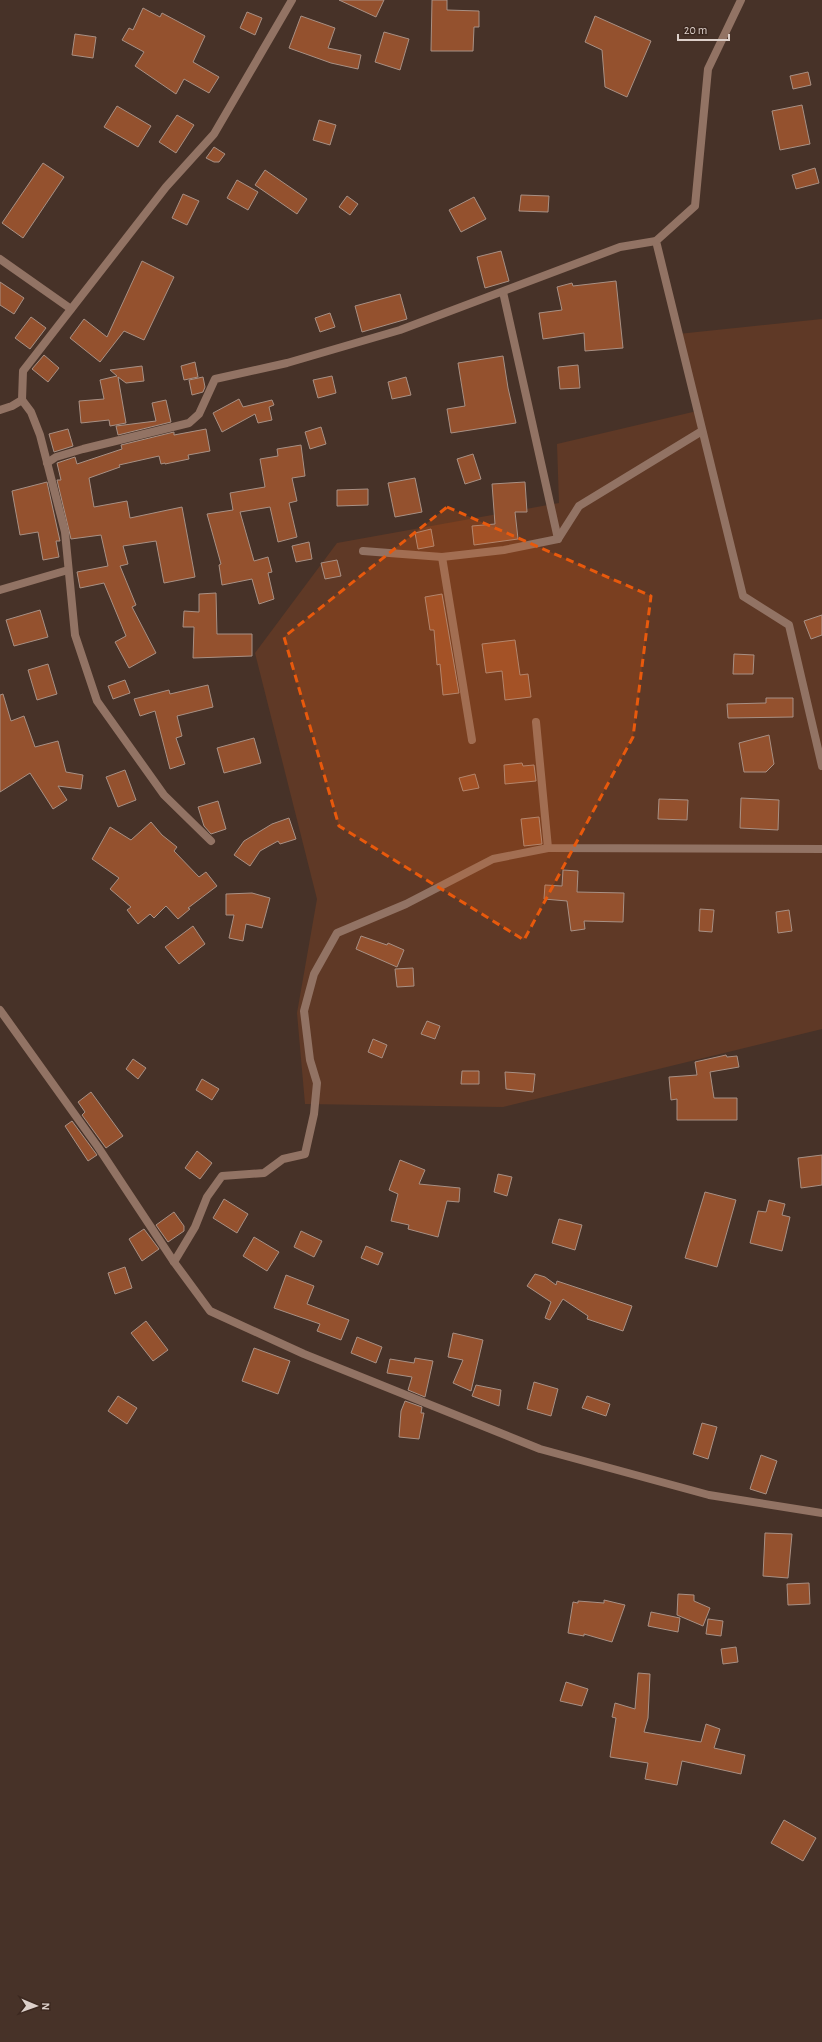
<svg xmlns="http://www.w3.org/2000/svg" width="822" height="2042" viewBox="0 0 822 2042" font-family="'Alegreya Sans',sans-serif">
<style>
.green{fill:#5f3926}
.building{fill:#94512e;stroke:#a89084}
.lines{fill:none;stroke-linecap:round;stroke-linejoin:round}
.street{stroke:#927364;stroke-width:8}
.marked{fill:#e8590c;fill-opacity:0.2;stroke:#e8590c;stroke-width:3;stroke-dasharray:8 5;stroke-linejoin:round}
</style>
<rect width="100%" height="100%" fill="#473228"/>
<!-- green -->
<path class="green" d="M822,319V1029L503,1107L305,1104L297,1013L317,899L255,653L337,543L559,503L557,444L697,411L678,334Z"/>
<!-- building -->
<g class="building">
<path d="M339,0H384L376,17Z"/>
<path d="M432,0H447V10L479,11V27H474L473,51H431Z"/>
<path d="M143,8L160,17L162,13L205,36L193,62L219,77L209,93L184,79L176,94L135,66L144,52L122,40L129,28L133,30Z"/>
<path d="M247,12L262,18L255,35L240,28Z"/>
<path d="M301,16L335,28L328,48L361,55L358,69L331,63L289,48Z"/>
<path d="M595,16L651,41L627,97L605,87L602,50L585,42Z"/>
<path d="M384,32L409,39L400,70L375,62Z"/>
<path d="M75,34L96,37L93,58L72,55Z"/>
<path d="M808,72L811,85L793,89L790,76Z"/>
<path d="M802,105L810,144L780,150L772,111Z"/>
<path d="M117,106L151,126L138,147L104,127Z"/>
<path d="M177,115L194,125L176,153L159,142Z"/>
<path d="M319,120L336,125L330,145L313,140Z"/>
<path d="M214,147L225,154L219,162H214L206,158Z"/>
<path d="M43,163L64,177L23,238L2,223Z"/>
<path d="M815,168L819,183L796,189L792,175Z"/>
<path d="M265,170L307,199L297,214L255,185Z"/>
<path d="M237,180L258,192L248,210L227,198Z"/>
<path d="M183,194L199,201L187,225L172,218Z"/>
<path d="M521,195L549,196L548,212L519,211Z"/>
<path d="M347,196L358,204L350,215L339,207Z"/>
<path d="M474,197L486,219L461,232L449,210Z"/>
<path d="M501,251L509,281L485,288L477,257Z"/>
<path d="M142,261L174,277L144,340L124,331L100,362L70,338L84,319L107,337Z"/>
<path d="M616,281L623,348L585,351L584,333L543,339L539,313L562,310L557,287L572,283L573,286Z"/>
<path d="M0,282L24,298L14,314L0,305Z"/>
<path d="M400,294L407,319L362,332L355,306Z"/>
<path d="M330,313L335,327L320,332L315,318Z"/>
<path d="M31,317L46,328L30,349L15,338Z"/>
<path d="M44,355L59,368L48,382L32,369Z"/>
<path d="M503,356L508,388L516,423L451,433L447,409L465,406L458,363Z"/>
<path d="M195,362L198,377L184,380L181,366Z"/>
<path d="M578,365L580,388L560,389L558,367Z"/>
<path d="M142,366L144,381L126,383L118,377L126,423L110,426L109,420L81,423L79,401L104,399L100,380L117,376L110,370Z"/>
<path d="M332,376L336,393L318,398L313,380Z"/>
<path d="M203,377L205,387L203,392L192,395L189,380Z"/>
<path d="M406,377L411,395L392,399L388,382Z"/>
<path d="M239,399L243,407L272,400L274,405L269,407L272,420L258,423L255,414L222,432L213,413Z"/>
<path d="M166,400L171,422L118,435L116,426L156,421L152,403Z"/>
<path d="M321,427L326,444L310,449L305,432Z"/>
<path d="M68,429L73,446L54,452L49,434Z"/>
<path d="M206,429L210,451L188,455L189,459L165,464V463L161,464L159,456L119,465L120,467L89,478L94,507L127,501L130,518L182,507L195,577L164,583L156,541L123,546L128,564L120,566L136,605L132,607L156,653L129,668L115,642L126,636L104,583L80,588L77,572L108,566L101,535L71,539L57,480H61L57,463L75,457L77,464L122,449L121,445L174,432V435Z"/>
<path d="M301,445L305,476L292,478L297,501L289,503L297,537L278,542L270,507L240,512L254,561L268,557L272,572L268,573L274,599L259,604L252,579L222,585L219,565L221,564L207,514L233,510L230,493L265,487L260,459L278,456L277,449Z"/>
<path d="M473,454L481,479L465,484L457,459Z"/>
<path d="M415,478L422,512L395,517L388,483Z"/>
<path d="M47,482L60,541H56L59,557L43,560L38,532L20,535L12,491Z"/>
<path d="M525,482L527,512H515L518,539L474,545L472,526L495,524L492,484Z"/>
<path d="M368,489V505L337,506V490Z"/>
<path d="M431,529L434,546L418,549L415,533Z"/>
<path d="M309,542L312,559L296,562L292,546Z"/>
<path d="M337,560L341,576L325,579L321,563Z"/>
<path d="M216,593L217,634H252V656L193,658L194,627H183L184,611L199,612V594Z"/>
<path d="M442,594L459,693L443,695L440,664L437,665L434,630H430L425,597Z"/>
<path d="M40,610L48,637L14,646L6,620Z"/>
<path d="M822,615V635L811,639L804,621Z"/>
<path d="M515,640L520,675L528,674L531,697L505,700L502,671L486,673L482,644Z"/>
<path d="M734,654L754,655L753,674H733Z"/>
<path d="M48,664L57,694L37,700L28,670Z"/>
<path d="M125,680L130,693L113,699L108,686Z"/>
<path d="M208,685L213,707L177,716L182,736L176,738L185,764L170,769L155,711L140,716L134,699L169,690L170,694Z"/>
<path d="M3,694L11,721L24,716L35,747L58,741L66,772L83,775L81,789L58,786L67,800L53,809L30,773L0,792V695Z"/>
<path d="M766,698H793V717L728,718L727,704L766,703Z"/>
<path d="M769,735L774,764L766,772H744L739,743Z"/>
<path d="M254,738L261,763L224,773L217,748Z"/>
<path d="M522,763L523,766L534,765L536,781L505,784L504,765Z"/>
<path d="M125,770L136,800L118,807L106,777Z"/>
<path d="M475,774L479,788L463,791L459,778Z"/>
<path d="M741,798L779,800L778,830L740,828Z"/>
<path d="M659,799L688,800L687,820L658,819Z"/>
<path d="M218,801L226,829L211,834L204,826L198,807Z"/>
<path d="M539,817L542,844L524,846L521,819Z"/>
<path d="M289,818L296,839L280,844L278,841L260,851L250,866L234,855L244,841L272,824Z"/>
<path d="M151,822L162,835L177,847L174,851L199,877L206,872L217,886L188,908L190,909L178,919L166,906L154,918L150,914L138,924L127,910L131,907L110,889L119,878L92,859L110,827L131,840Z"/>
<path d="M563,870L578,871L577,892L624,893L623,922L584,921L585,929L571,931L567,901L544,899L545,885L562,886Z"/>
<path d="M252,893L270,898L262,928L246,924L243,941L229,938L234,915H226V894Z"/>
<path d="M700,909L714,910L712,932L699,931Z"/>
<path d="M789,910L792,931L778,933L776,912Z"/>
<path d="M193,926L205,944L179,964L165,947Z"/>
<path d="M361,936L387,945L388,943L404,950L397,967L356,949Z"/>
<path d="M413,968L414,986L397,987L395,969Z"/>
<path d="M427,1021L440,1026L435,1039L421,1034Z"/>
<path d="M373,1039L387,1045L382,1058L368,1052Z"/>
<path d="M726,1055L727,1057L737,1056L739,1067L710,1072L714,1098H737V1120H677V1099L671,1100L669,1077L697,1075L695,1062Z"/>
<path d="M133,1059L146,1068L138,1079L126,1069Z"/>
<path d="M462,1071H479V1084H461Z"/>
<path d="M505,1072L535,1074L533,1092L506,1089Z"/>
<path d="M202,1079L219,1089L212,1100L196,1090Z"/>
<path d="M91,1092L123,1136L106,1148L82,1115L85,1112L78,1102Z"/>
<path d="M72,1121L97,1155L88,1161L65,1126Z"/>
<path d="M197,1151L212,1163L200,1179L185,1168Z"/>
<path d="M822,1155V1185L801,1188L798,1158Z"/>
<path d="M400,1160L425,1170L419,1184L460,1188L459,1202L447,1201L438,1237L408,1229L409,1225L391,1221L398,1194L389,1190Z"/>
<path d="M498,1174L512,1177L507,1196L494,1192Z"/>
<path d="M705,1192L736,1200L717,1267L685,1258Z"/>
<path d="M224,1199L248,1214L237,1233L213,1218Z"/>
<path d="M769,1200L785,1204L782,1215L790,1217L782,1251L750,1243L758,1211L766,1212Z"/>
<path d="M174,1212L184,1226V1231L168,1242L156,1225Z"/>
<path d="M559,1219L582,1225L575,1250L552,1243Z"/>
<path d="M144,1229L159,1249L142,1261L129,1239Z"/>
<path d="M301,1231L322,1241L314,1257L294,1247Z"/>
<path d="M254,1237L279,1252L267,1271L243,1256Z"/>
<path d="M366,1246L383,1253L378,1265L361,1258Z"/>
<path d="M125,1267L132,1288L115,1294L108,1273Z"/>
<path d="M535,1274L545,1277L556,1285L557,1281L632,1306L623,1331L587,1319L588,1316L563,1299L550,1320L545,1318L551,1302L527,1286Z"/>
<path d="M286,1275L314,1286L307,1304L349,1320L341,1340L317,1331L320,1324L274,1308Z"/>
<path d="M146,1321L168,1350L153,1361L131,1333Z"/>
<path d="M453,1333L483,1340L471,1391L453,1383L463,1360L448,1357Z"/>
<path d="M357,1337L382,1347L376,1363L351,1353Z"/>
<path d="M254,1348L290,1361L278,1394L242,1381Z"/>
<path d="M415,1358L433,1361L425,1397L408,1390L412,1377L387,1373L390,1359L414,1363Z"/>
<path d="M534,1382L558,1389L551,1416L527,1409Z"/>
<path d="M476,1385L501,1390L499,1406L472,1396Z"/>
<path d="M118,1396L137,1408L127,1424L108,1411Z"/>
<path d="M587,1396L610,1404L606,1416L582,1408Z"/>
<path d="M405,1401L422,1407L421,1413H424L419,1439L399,1437L401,1411Z"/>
<path d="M702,1423L717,1427L708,1459L693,1454Z"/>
<path d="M761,1455L777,1461L766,1494L750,1489Z"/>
<path d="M765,1533L792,1534L788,1578L763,1576Z"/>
<path d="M809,1583L810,1604L788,1605L787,1584Z"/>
<path d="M678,1594L694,1595V1601L710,1608L703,1626L677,1615Z"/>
<path d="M604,1600L625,1605L612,1642L584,1634V1636L568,1633L573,1602L578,1603V1601L604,1603Z"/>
<path d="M651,1612L680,1618L678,1632L648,1626Z"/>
<path d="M708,1619L723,1621L721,1636L706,1634Z"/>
<path d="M736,1647L738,1662L723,1664L721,1649Z"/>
<path d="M638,1673L650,1674L648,1718L644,1732L701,1742L706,1724L720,1729L714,1748L745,1755L741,1774L682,1761L677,1785L645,1779L648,1763L610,1757L616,1718L612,1717L615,1703L635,1709Z"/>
<path d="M566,1682L588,1689L582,1706L560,1701Z"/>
<path d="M784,1820L816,1838L803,1861L771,1843Z"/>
</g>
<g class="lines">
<!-- street -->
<g class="street">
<path d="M741,0L708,69L695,206L656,241L743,596L789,625L822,766"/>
<path d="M0,259L71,309"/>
<path d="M503,292L558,539"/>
<path d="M22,400L31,412L40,435L65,532L75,635L97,701L164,795L211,841"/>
<path d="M0,410L12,406L22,400L23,371L166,187L214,134L292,0"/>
<path d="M47,463L56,457L83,449L189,423L199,414L215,379L287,363L400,330L620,247L656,241"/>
<path d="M363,551L442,557L504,550L558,539L579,506L702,431"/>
<path d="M442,557L472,740"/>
<path d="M0,590L68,570"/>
<path d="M536,722L548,848L822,849"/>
<path d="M0,1010L98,1147L174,1262L210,1311L304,1354L540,1449L709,1495L822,1513"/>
<path d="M174,1262L195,1227L207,1197L222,1176L264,1173L283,1159L305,1154L314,1114L317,1083L310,1060L304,1011L314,974L337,933L406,904L493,859L548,848"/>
</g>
</g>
<!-- marked area -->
<path class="marked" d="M447,507L651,596L633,737L524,940L339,826L284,637Z"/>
<!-- north arrow -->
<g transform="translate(36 2006) rotate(92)" stroke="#3c281f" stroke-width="3" paint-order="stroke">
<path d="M0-3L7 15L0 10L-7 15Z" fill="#ddd0ca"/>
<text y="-6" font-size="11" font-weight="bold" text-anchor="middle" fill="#ddd0ca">N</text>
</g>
<!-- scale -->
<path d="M678 34v6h51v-6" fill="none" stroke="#ddd0ca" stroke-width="2"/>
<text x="684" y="34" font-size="12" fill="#ddd0ca" stroke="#3c281f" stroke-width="3" paint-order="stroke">20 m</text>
</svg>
